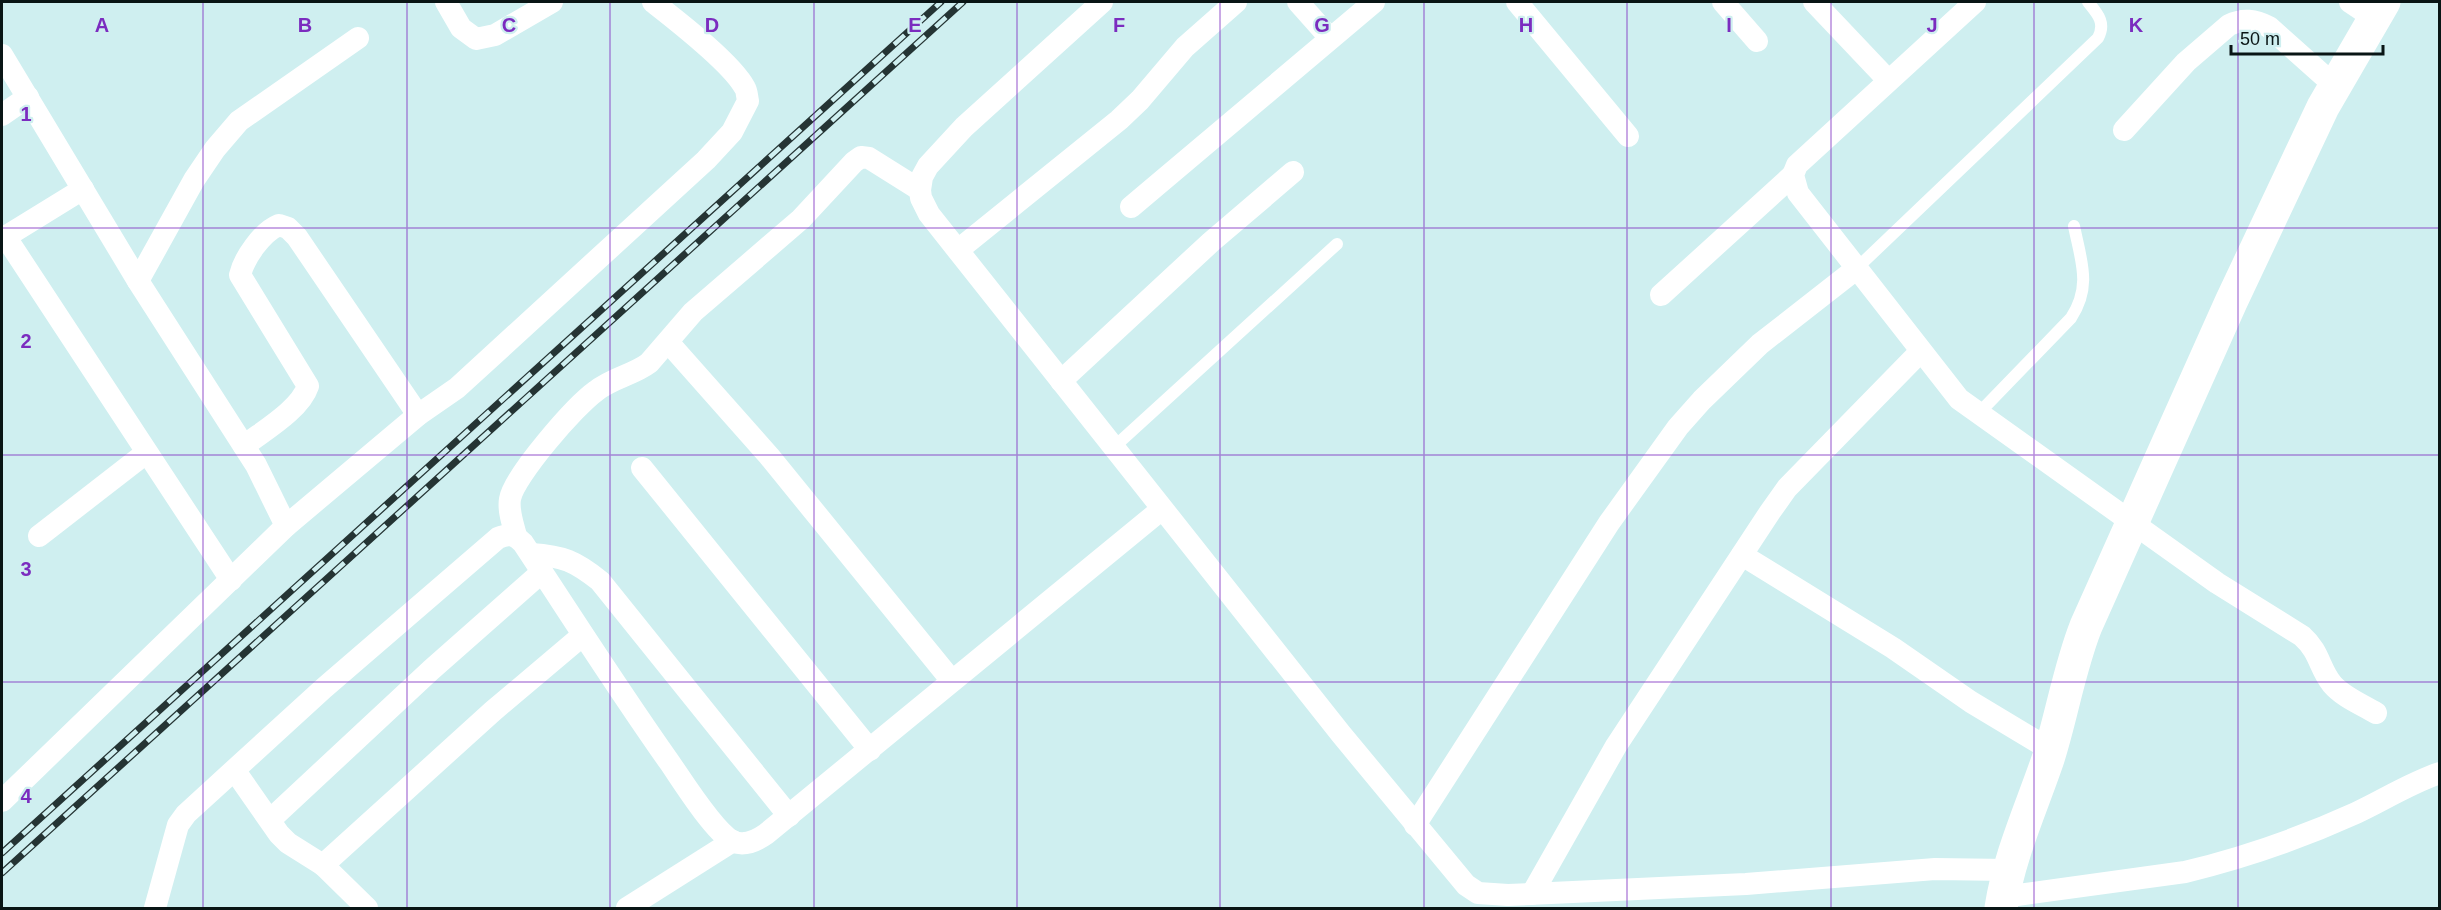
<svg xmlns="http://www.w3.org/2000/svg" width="2441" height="910" viewBox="0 0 2441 910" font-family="Helvetica,sans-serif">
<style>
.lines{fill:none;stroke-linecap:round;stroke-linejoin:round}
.lane{stroke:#fff;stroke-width:12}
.street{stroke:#fff;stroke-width:22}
.secondary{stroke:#fff;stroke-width:33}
.rail-casing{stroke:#253434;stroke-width:7}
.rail{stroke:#cfeff0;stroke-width:4.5;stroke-dasharray:14;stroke-linecap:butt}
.grid{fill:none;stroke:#7b2cbf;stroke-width:1.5;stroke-opacity:0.55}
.grid-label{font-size:20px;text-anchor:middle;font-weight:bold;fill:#7b2cbf;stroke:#cfeff0;stroke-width:4.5;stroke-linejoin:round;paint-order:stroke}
</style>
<rect width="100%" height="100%" fill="#cfeff0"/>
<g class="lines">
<!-- lane -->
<g class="lane">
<path d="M1856,269L2098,38C2106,23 2098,14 2088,2"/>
<path d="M1978,414L2071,318C2092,286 2081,261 2074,226"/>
<path d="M1113,448L1337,244"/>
</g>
<!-- street -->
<g class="street">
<path d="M446,2L461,28L476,39L495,35L552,2"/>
<path d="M1102,2L964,127L928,166L922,177L920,190L921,198L929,214L1341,734L1466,885L1478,893L1508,895L1746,884L1935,869L2009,870"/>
<path d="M1298,2L1330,38"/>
<path d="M1517,2L1628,136"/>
<path d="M1723,2L1757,41"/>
<path d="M1814,2L1888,80"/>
<path d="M1975,2L1797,165L1793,175L1798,193L1959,399L2217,583L2302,636C2320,652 2319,668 2332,684C2343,697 2361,704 2376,713"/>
<path d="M2350,2L2374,18"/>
<path d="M2,55L138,281L256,465L286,526"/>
<path d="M2,115L28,97"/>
<path d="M2124,130L2186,62L2229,25C2243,18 2255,20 2269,27L2334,85"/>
<path d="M1131,207L1374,2"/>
<path d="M5,236L231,580"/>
<path d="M2,239L83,189"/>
<path d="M958,250L1119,120L1140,100L1185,47L1236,2"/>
<path d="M138,281L194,180L215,149L239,121L358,38"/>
<path d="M1661,295L1793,175"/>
<path d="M668,342L769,456L952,681"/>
<path d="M1061,381L1211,242L1293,172"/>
<path d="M244,446C263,431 300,410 308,386L240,275C244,258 262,232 279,225L288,228L297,237L418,415"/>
<path d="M642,468L870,750"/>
<path d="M39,536L146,453"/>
<path d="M516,536C513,524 508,511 510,499C514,476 575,406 596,391C612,378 633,375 649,363L693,312L801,219L854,162L861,157L869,158L920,190"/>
<path d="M531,554C563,556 575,561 600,581L789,816"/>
<path d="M1742,555L1893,648L1971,702L2051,750"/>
<path d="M235,771L279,834L288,843L323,865L367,908"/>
<path d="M2,801L286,526L418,415L457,388L706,160L732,132L748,101C747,97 747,91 745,88C732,63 676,20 653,2"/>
<path d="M270,820L431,670L542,572"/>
<path d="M1415,825L1609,523L1678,427L1702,400L1760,344L1856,269"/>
<path d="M323,865L493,711L583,635"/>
<path d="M1532,894L1616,746L1770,512L1787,488L1920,352"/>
<path d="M2003,897L2185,872C2243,858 2301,838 2356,813C2384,800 2410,783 2440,773"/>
<path d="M155,908L178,825L186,814L324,688L498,538C510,533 515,535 523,543C572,617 619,691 670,763C683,782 713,830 732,841C744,847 756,841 766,834L1162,509"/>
<path d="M627,908L733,841"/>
</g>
<!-- secondary -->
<path class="secondary" d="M2001,908C2009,856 2031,809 2048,759C2062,715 2069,669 2086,626L2231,302L2323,107L2384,2"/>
<!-- rail casing -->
<g class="rail-casing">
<g id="rail">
<path d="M2,853L941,2"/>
<path d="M2,873L963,2"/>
</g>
</g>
<!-- rail -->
<use href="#rail" class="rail"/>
</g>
<!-- grid -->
<path class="grid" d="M203,2V908M407,2V908M610,2V908M814,2V908M1017,2V908M1220,2V908M1424,2V908M1627,2V908M1831,2V908M2034,2V908M2238,2V908M2,228H2440M2,455H2440M2,682H2440"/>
<g class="grid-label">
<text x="102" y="32">A</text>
<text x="305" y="32">B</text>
<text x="509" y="32">C</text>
<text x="712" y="32">D</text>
<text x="915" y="32">E</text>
<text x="1119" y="32">F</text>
<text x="1322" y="32">G</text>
<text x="1526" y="32">H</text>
<text x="1729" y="32">I</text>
<text x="1932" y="32">J</text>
<text x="2136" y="32">K</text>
<text x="26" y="121">1</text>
<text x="26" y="348">2</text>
<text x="26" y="576">3</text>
<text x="26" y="803">4</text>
</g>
<!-- border -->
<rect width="2441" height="910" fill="none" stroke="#091515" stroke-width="6"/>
<!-- scale -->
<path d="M2231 45v9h152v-9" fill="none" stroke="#091515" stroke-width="3"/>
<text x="2240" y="45" font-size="18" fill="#091515" stroke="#cfeff0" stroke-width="4.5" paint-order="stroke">50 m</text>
</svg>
